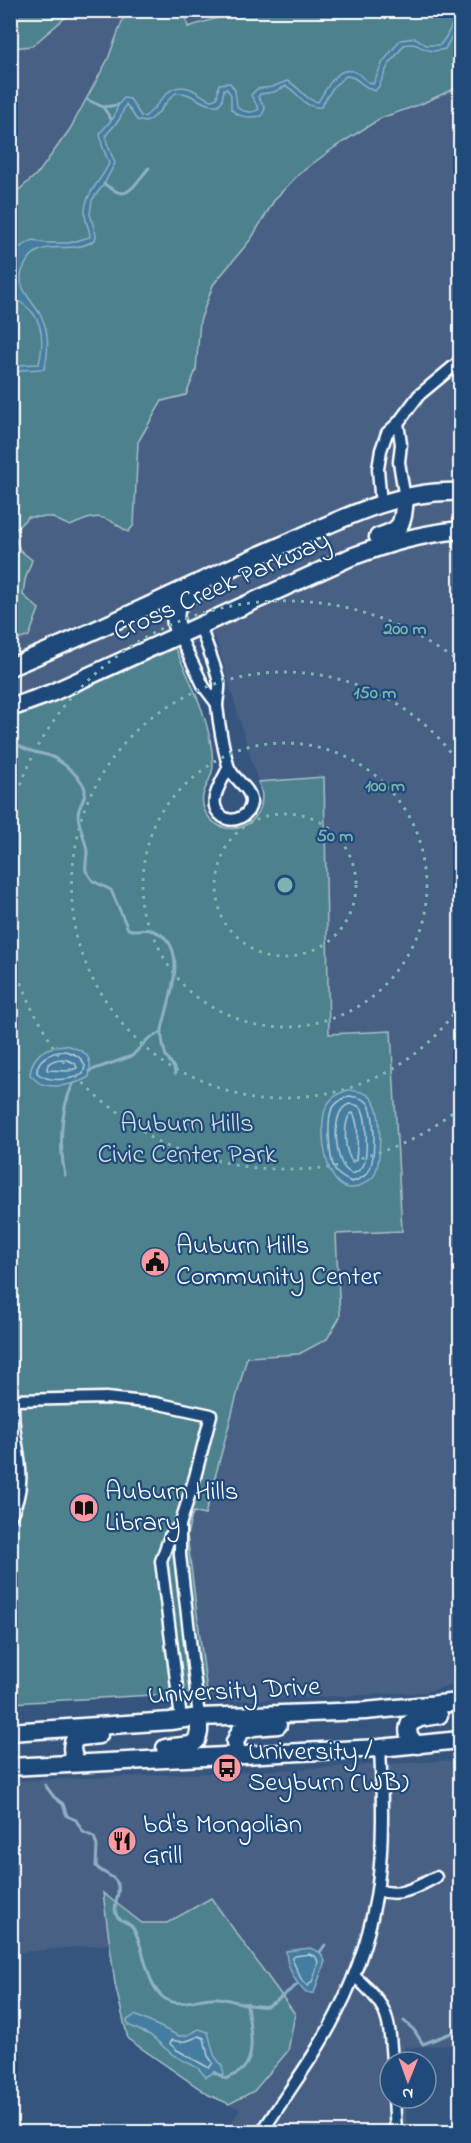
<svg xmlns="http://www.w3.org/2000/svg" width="471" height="2143" viewBox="0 0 471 2143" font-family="'Indie Flower',sans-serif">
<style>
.built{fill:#486085}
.green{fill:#4e818e;stroke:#a6c0c6;stroke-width:1.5}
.water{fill:#457da0;stroke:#8fb1c6;stroke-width:1.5}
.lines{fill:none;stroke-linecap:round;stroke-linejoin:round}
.shore{stroke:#b5cbd9;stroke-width:1.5}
.stream{stroke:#8fb1c6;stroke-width:3}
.street-casing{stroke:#fff;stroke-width:15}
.secondary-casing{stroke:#fff;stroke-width:21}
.street{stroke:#1f4a7a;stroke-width:10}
.secondary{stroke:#1f4a7a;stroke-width:16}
.ring{fill:none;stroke:#7bb4af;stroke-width:3;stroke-dasharray:3 6}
.labels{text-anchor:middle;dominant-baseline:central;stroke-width:4.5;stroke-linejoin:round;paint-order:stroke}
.street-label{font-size:27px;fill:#fff;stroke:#1f4a7a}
.park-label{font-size:27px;fill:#d3e0e3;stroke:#1f4a7a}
.poi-label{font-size:27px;fill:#fff;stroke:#1f4a7a;text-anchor:start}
.centre{fill:#7bb4af;stroke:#1f4a7a;stroke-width:3}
.ring-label{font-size:18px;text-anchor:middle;font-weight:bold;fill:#7bb4af;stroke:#1f4a7a;stroke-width:4.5;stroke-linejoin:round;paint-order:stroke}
</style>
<rect width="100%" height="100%" fill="#35557f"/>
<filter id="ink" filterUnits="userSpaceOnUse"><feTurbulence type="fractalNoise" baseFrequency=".0167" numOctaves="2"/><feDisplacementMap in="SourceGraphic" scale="12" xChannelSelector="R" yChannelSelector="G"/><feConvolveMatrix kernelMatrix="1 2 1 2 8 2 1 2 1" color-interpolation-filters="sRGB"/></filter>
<g filter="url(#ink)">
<!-- built -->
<g class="built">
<path d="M11,11H460V1682L426,1692L216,1702L207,1692L187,1535L193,1512L206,1515L247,1357L299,1354L340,1317L336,1234L402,1230L391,1031L329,1035L324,777L258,782L215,636L175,648L66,697L11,717Z"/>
<path d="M460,1760V2045L404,2047V2062H390V2098H406L407,2132H226L240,2109L229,2104L254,2091L211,1898L167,1923H142L104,1894L111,1944L11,1953L10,1781L281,1770Z"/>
</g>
<!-- green -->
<g class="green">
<path d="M10,11L11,10L73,11L32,46L13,48Z"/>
<path d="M126,11H185L188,27L240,11H460V86L421,104L381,118L335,147L299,174L275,199L251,239L213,285L200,321L196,370L186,395L162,401L138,442L134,525L128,532C101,514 99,513 70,526L51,517H28L13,532L20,550L32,560L25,580L23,595L39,609L29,636L11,642L10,198L39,172L70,129L108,59Z"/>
<path d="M175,648C192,685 212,723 213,765C213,783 195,793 206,813C226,847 276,820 258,782L324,777L329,1034L391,1031L402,1231L336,1234L340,1317L327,1339L299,1354L247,1357L205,1515L193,1512L187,1535L207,1692L11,1703V717L66,697Z"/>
<path d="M103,1893L142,1923H167L211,1898L295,2014L288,2051L254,2091L229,2104L209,2095L128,2039L115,1984Z"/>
</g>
<!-- water -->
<g class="water">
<path d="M460,21V27L455,30L445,49C422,56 421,40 404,45L388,66L379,86L375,91C361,87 358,76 346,76L334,86L321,107C303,109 300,93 286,86L274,92L260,94L258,97L265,108L262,116C250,118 239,118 231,109V95L227,89H224L222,101L218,105C201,107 193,91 176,93C164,101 159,118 145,122L137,120L126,104L119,120L106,135L107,143L115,163L104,184L92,200L90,214L96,235L95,240C67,258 38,233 23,269C14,288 35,302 42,318C49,333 49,353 44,369L22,370L11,377V370C20,363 28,365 39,364C43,348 44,327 33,313C28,306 17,301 11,295V252L33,240L45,243H69L90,237C90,229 85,222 85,214C84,193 102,181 109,163L102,145L100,133L114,117L118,105L124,98L130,99L141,116L144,117C160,108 167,79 191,89C199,92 203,98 212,100L217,98L219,84L230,83L235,90L237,107C242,112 253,114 259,109L251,95L257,89L272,87L287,81C300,86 304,100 318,102C326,90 338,62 357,73C363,77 366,82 373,84L383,62L400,40L416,38L426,45H440L446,37L453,23Z"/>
<path d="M65,1045C85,1050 94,1056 89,1077C77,1084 56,1089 42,1084C38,1083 34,1078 30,1075C32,1054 45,1047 65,1045Z"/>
<path d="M348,1090C357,1091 368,1092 373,1100C382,1113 382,1164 373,1177C369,1181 359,1187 353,1188C324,1191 319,1129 325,1110C329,1099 338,1093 348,1090Z"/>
<path d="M310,1948L320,1952L325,1961L314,1993H306C295,1982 287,1968 286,1951Z"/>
<path d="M135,2015L179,2036L188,2035L199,2029L208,2032L214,2055L222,2066L224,2074L222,2075L214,2072L206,2077L198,2068L173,2055L150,2035L128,2025L127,2020Z"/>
</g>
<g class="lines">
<!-- shore -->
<g class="shore">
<path d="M65,1051C75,1054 81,1056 85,1066L83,1074C70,1080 49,1083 37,1073C36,1058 52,1052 65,1051Z"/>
<path d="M64,1059L75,1063L77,1068L68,1071L47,1070C46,1061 57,1059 64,1059Z"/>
<path d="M349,1096C355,1097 362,1097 367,1102C376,1112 376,1161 368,1172C365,1177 358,1180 352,1182C347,1180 340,1176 336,1172C329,1161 327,1123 331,1111C335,1103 341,1099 349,1096Z"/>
<path d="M350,1104C355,1104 359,1105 362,1110C367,1118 368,1157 363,1166C360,1170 357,1172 352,1174C348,1171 344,1169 342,1164C335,1150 331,1109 350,1104Z"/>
<path d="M353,1113C360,1125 357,1146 356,1160L353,1162C344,1153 343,1125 350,1114Z"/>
<path d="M309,1954L316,1957L318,1962L313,1980L308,1986L302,1981L292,1959L295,1956Z"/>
<path d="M199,2036L204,2038L208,2056L213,2063L209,2068L177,2050L170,2044L172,2040C182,2043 189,2041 199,2036Z"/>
</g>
<!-- stream -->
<g class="stream">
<path d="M88,100L103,107L111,119"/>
<path d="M103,107L118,105"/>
<path d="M104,184C109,187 113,190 118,192C130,198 141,175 149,168"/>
<path d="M10,416C16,429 13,448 10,461"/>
<path d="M10,737C18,749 34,752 47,755C58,758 87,780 85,793C84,801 78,807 78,815C79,828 86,840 87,852C87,858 85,864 86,871L93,881L111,890L128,929C135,932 143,928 151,930C194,943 167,1002 162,1030C161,1036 164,1052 167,1058C171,1064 175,1066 175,1074"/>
<path d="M89,1071L132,1056L148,1039L162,1032"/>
<path d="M65,1175C59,1147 60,1110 73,1084"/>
<path d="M45,1785L54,1797L63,1804L67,1816L76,1820L83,1832L94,1837L97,1846L96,1866C102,1874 114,1875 117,1883C122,1893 112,1904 116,1914C118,1922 129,1921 133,1928C146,1947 145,1995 172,2002C185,2006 203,1996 218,1998C230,1999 256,2009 267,2006C277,2002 288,1991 297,1985"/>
<path d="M320,1952L325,1945"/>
<path d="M404,2021L414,2030L423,2044L451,2033L460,2026"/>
<path d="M214,2072L226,2079C232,2076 239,2073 243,2069C258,2053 248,2022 247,2003"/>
</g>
<!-- street casing -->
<g class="street-casing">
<g id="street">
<path d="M398,423L401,444L399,462L405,499"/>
<path d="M381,505L378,469L381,450L387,433L398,423L419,395L460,361"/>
<path d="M200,626C206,644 215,664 219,683C220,690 217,698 217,706C219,725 223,747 228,765C232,780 252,787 251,803C249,816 234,824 223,817C204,804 222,783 228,768"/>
<path d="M179,635L204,687L217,704"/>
<path d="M10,1517C26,1489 20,1463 15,1433C13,1422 13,1411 13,1400L106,1398L155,1403L211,1415L195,1477L180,1525V1555L199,1717"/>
<path d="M180,1525L170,1536L161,1561L181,1719"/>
<path d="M378,1890C400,1898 417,1887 436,1877"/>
<path d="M354,1976C389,2006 389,2017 392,2062"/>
<path d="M394,2098L396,2132"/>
<path d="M262,2132C287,2093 316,2055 337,2013C384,1920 385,1849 380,1748"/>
</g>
</g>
<!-- secondary casing -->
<g class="secondary-casing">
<g id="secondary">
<path d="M378,537C404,529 402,524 405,499"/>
<path d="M179,635C170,610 177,600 201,589"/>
<path d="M10,667C101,630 188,586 278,547C335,522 396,489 460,492"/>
<path d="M10,708L49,694L351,557C389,543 420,534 460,530"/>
<path d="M10,1732L170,1721L199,1717L365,1711L460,1702"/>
<path d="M418,1745C409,1739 406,1732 410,1723L420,1718L439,1715"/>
<path d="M165,1748L191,1745L197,1740L199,1732V1717"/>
<path d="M237,1754L235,1742L240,1731L254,1727L278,1725"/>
<path d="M77,1763C73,1755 70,1749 74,1740L80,1737L99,1735"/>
<path d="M10,1767L380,1748L460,1740"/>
</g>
</g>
<!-- street -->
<use href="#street" class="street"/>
<!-- secondary -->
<use href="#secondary" class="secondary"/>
</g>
</g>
<!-- distance rings -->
<g class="ring">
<circle cx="285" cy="885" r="71"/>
<circle cx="285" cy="885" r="142"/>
<path d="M459 1007A213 213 0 1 1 459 763"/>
<path d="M460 1109A284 284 0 0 1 11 959M11 811A284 284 0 0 1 460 661"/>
</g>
<!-- icons -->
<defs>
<g id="civic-disc" transform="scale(1.5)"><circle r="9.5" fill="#ff9aa2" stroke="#1f4a7a"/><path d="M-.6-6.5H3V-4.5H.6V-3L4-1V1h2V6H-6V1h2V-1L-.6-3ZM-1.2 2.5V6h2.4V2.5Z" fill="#111"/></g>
<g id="library-disc" transform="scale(1.5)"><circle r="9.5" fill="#ff9aa2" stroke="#1f4a7a"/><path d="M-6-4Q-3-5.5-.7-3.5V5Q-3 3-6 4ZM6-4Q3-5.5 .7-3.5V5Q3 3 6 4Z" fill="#111"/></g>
<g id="bus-disc" transform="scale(1.5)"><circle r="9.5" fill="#ff9aa2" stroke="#1f4a7a"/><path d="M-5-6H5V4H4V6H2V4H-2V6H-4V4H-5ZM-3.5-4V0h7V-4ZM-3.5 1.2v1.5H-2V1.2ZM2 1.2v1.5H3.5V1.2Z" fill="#111"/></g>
<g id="restaurant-disc" transform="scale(1.5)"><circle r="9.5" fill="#ff9aa2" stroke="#1f4a7a"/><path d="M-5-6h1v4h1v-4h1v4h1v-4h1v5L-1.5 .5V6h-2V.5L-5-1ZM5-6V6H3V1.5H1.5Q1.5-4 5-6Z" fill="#111"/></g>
</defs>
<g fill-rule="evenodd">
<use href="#civic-disc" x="155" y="1262"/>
<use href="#library-disc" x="84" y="1508"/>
<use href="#bus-disc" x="227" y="1768"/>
<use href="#restaurant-disc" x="122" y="1841"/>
</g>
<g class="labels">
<!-- street labels -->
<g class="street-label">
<text transform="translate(222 587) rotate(-24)">Cross Creek Parkway</text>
<text transform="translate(234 1692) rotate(-3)">University Drive</text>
</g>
<!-- park labels -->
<g class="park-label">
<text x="187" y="1124">Auburn Hills<tspan x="187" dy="31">Civic Center Park</tspan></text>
</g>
<!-- poi labels -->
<g class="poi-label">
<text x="176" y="1246">Auburn Hills<tspan x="176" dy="31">Community Center</tspan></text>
<text x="105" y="1492">Auburn Hills<tspan x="105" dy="31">Library</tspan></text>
<text x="248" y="1752">University /<tspan x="248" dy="31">Seyburn (WB)</tspan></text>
<text x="143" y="1825">bd's Mongolian<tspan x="143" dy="31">Grill</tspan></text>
</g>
</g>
<circle cx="285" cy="885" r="9" class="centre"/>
<g class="ring-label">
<text x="405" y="634">200 m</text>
<text x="375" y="698">150 m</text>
<text x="385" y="791">100 m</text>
<text x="335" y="841">50 m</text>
</g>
<!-- margin -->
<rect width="471" height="2143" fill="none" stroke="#1f4a7a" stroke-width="36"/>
<rect x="18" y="18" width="435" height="2107" fill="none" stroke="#fff" stroke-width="2" filter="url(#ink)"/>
<!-- north arrow -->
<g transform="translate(408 2080) rotate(181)"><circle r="28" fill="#1f4a7a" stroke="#7992af" stroke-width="1.5"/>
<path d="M0-4.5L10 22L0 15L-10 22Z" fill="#ff9aa2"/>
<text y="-9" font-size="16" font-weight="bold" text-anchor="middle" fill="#ffffff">N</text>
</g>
</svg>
